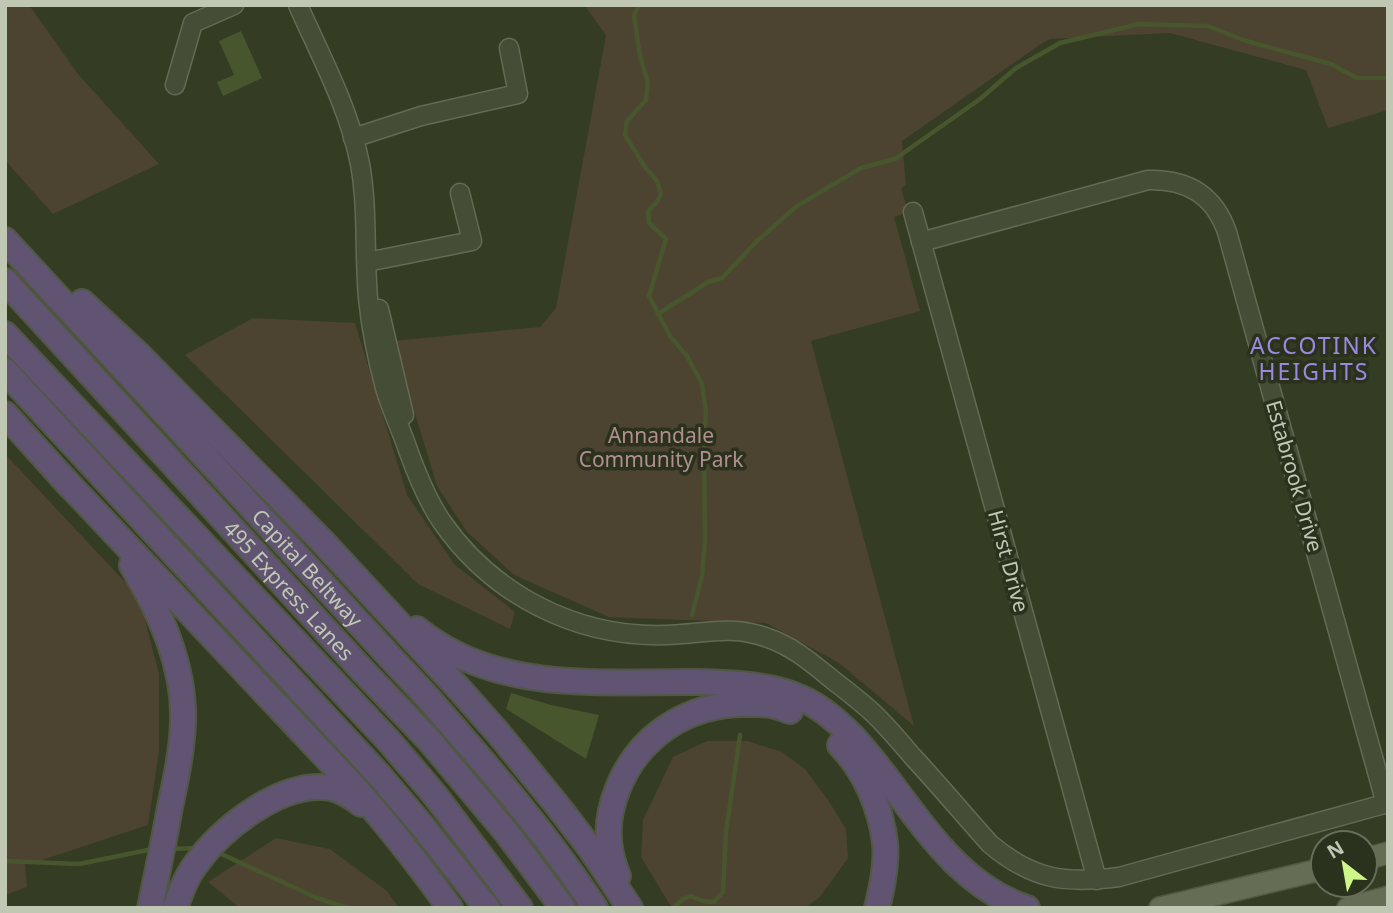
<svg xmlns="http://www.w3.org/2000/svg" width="1393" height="913" viewBox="0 0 1393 913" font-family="'Noto Sans',sans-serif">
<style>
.green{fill:#4c4331}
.water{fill:#48562d}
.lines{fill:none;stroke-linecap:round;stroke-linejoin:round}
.stream{stroke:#48562d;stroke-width:4.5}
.minor-casing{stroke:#636a55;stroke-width:21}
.major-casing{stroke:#515843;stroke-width:24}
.highway-casing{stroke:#505742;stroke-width:28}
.minor{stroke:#454d37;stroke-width:18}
.major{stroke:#656d55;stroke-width:21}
.highway{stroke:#605472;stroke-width:24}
.labels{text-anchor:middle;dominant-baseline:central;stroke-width:7;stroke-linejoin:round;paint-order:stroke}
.park-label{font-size:21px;fill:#b28f8f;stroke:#2a311d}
.street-label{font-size:21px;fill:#c0c8b3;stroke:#2a311d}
.neighbourhood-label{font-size:23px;letter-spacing:2px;fill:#9a8ade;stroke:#2a311d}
</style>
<rect width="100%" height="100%" fill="#343c24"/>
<!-- green -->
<g class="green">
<path d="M5,5H29L78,74L159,164L53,214L5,160Z"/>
<path d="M584,5H1388V110L1328,128L1306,70L1170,33L1050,39L1041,44L902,141L906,185L901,188L908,212L894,217L920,311L811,341L914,726L839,663L766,623L609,617L523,579L513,574L467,532L437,486L393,341L540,327L556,308L606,35Z"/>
<path d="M253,318L355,323L407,495L454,564L515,612L510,629L418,584L185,355Z"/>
<path d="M5,454L139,597L159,674V751L148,825L30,864H25L27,887L5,895Z"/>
<path d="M707,741H748L782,752L805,769L828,800L846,829L848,858L820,897L804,908H673L670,905L641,857L643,820L673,757Z"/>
<path d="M276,838L330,849L387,891L399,908H240L208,882Z"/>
</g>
<!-- water -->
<g class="water">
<path d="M241,31L262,78L223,96L217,82L234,75L219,41Z"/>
<path d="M511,693L551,705L599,715L586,759L506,709Z"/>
</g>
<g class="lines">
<!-- stream -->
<g class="stream">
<path d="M639,5L634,15L640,56L648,83L646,100L627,121L625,135L645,167L657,181L661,194L657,202L648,211L649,223L666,239L649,296L670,336L687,356L702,384L706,412L704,448L705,539L702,576L692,615"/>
<path d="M658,314L708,282L722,278L757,241L797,206L861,168L895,159L980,99L1016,68L1060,43L1139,24L1208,26L1246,41L1331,64L1357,78H1388"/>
<path d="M169,849L199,848"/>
<path d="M217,852L317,898L348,908"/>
<path d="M5,861L79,864L153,849"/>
<path d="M673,908L683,899L691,896L703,901L714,902L723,892L726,832L740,735"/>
</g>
<!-- minor casing -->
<g class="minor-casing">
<g id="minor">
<path d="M298,5C321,57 349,108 360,164C368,208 364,253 368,298C371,328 377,358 385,388C391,409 401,429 408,450C417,475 427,500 442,522C493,595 577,638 666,635C703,634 731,624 768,638C794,647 813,664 834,681C847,691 860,701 872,712C887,726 900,742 913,757C939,785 964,815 990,844C1033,880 1065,884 1119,877L1388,803"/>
<path d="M175,85L193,23L234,5"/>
<path d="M353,138L421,116L518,94L509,48"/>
<path d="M913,212L1097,880"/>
<path d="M921,242L1148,180C1187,179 1214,195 1227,232L1386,804"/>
<path d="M367,262L472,241L460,193"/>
<path d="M379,309L404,415"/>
</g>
</g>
<!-- major casing -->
<g class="major-casing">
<g id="major">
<path d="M1365,859L1388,853"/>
<path d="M1160,908L1323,869"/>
<path d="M1348,908L1388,897"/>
</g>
</g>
<!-- highway casing -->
<g class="highway-casing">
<g id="highway">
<path id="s1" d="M5,240L428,698C486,765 546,833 595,908"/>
<path id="s2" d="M5,281L363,671L429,740L507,833L563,908"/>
<path d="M82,302L139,355L323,542L461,691L499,734L557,805L590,848L630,908"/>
<path d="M5,334L388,740L434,794L520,908"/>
<path d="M5,371L378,774L423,827L487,908"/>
<path d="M5,414L71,487"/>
<path d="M61,476L355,788C389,826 420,866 450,908"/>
<path d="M132,565C160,612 185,666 183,722C182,751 176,779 170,807C164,841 157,874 150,908"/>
<path d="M417,629C496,694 601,681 697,682C730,683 771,684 801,698C820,706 837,721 852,736C908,795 944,881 1027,908"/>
<path d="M840,745C865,771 881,808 885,843C887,863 882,888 877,908"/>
<path d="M618,876C605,845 606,818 618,788C640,734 690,703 748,704C755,704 763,704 770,705C777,706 784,709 790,711"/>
<path d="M175,908C181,892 186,877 196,864C221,829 277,785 322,787C337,787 350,795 361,804"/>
</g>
</g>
<!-- minor -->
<use href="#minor" class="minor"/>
<!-- major -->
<use href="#major" class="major"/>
<!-- highway -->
<use href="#highway" class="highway"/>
</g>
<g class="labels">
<!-- park labels -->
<g class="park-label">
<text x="661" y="435">Annandale<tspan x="661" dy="24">Community Park</tspan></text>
</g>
<!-- street labels -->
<g class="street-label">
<text transform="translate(1295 476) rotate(74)">Estabrook Drive</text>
<text transform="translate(1009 561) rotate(75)">Hirst Drive</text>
<text stroke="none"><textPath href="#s1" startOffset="446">Capital Beltway</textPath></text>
<text stroke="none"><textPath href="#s2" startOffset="420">495 Express Lanes</textPath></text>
</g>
<!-- neighbourhood labels -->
<g class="neighbourhood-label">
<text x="1314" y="345">ACCOTINK<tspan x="1314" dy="26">HEIGHTS</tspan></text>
</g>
</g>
<!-- border -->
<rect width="1393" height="913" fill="none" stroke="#c0c8b3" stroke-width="14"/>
<!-- north arrow -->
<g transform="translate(1344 864) rotate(329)"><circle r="33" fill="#2a311d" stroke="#666d59" stroke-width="2"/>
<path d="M0-5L12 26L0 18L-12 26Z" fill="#cdf789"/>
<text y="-10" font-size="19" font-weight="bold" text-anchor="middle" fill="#c0c8b3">N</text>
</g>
</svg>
